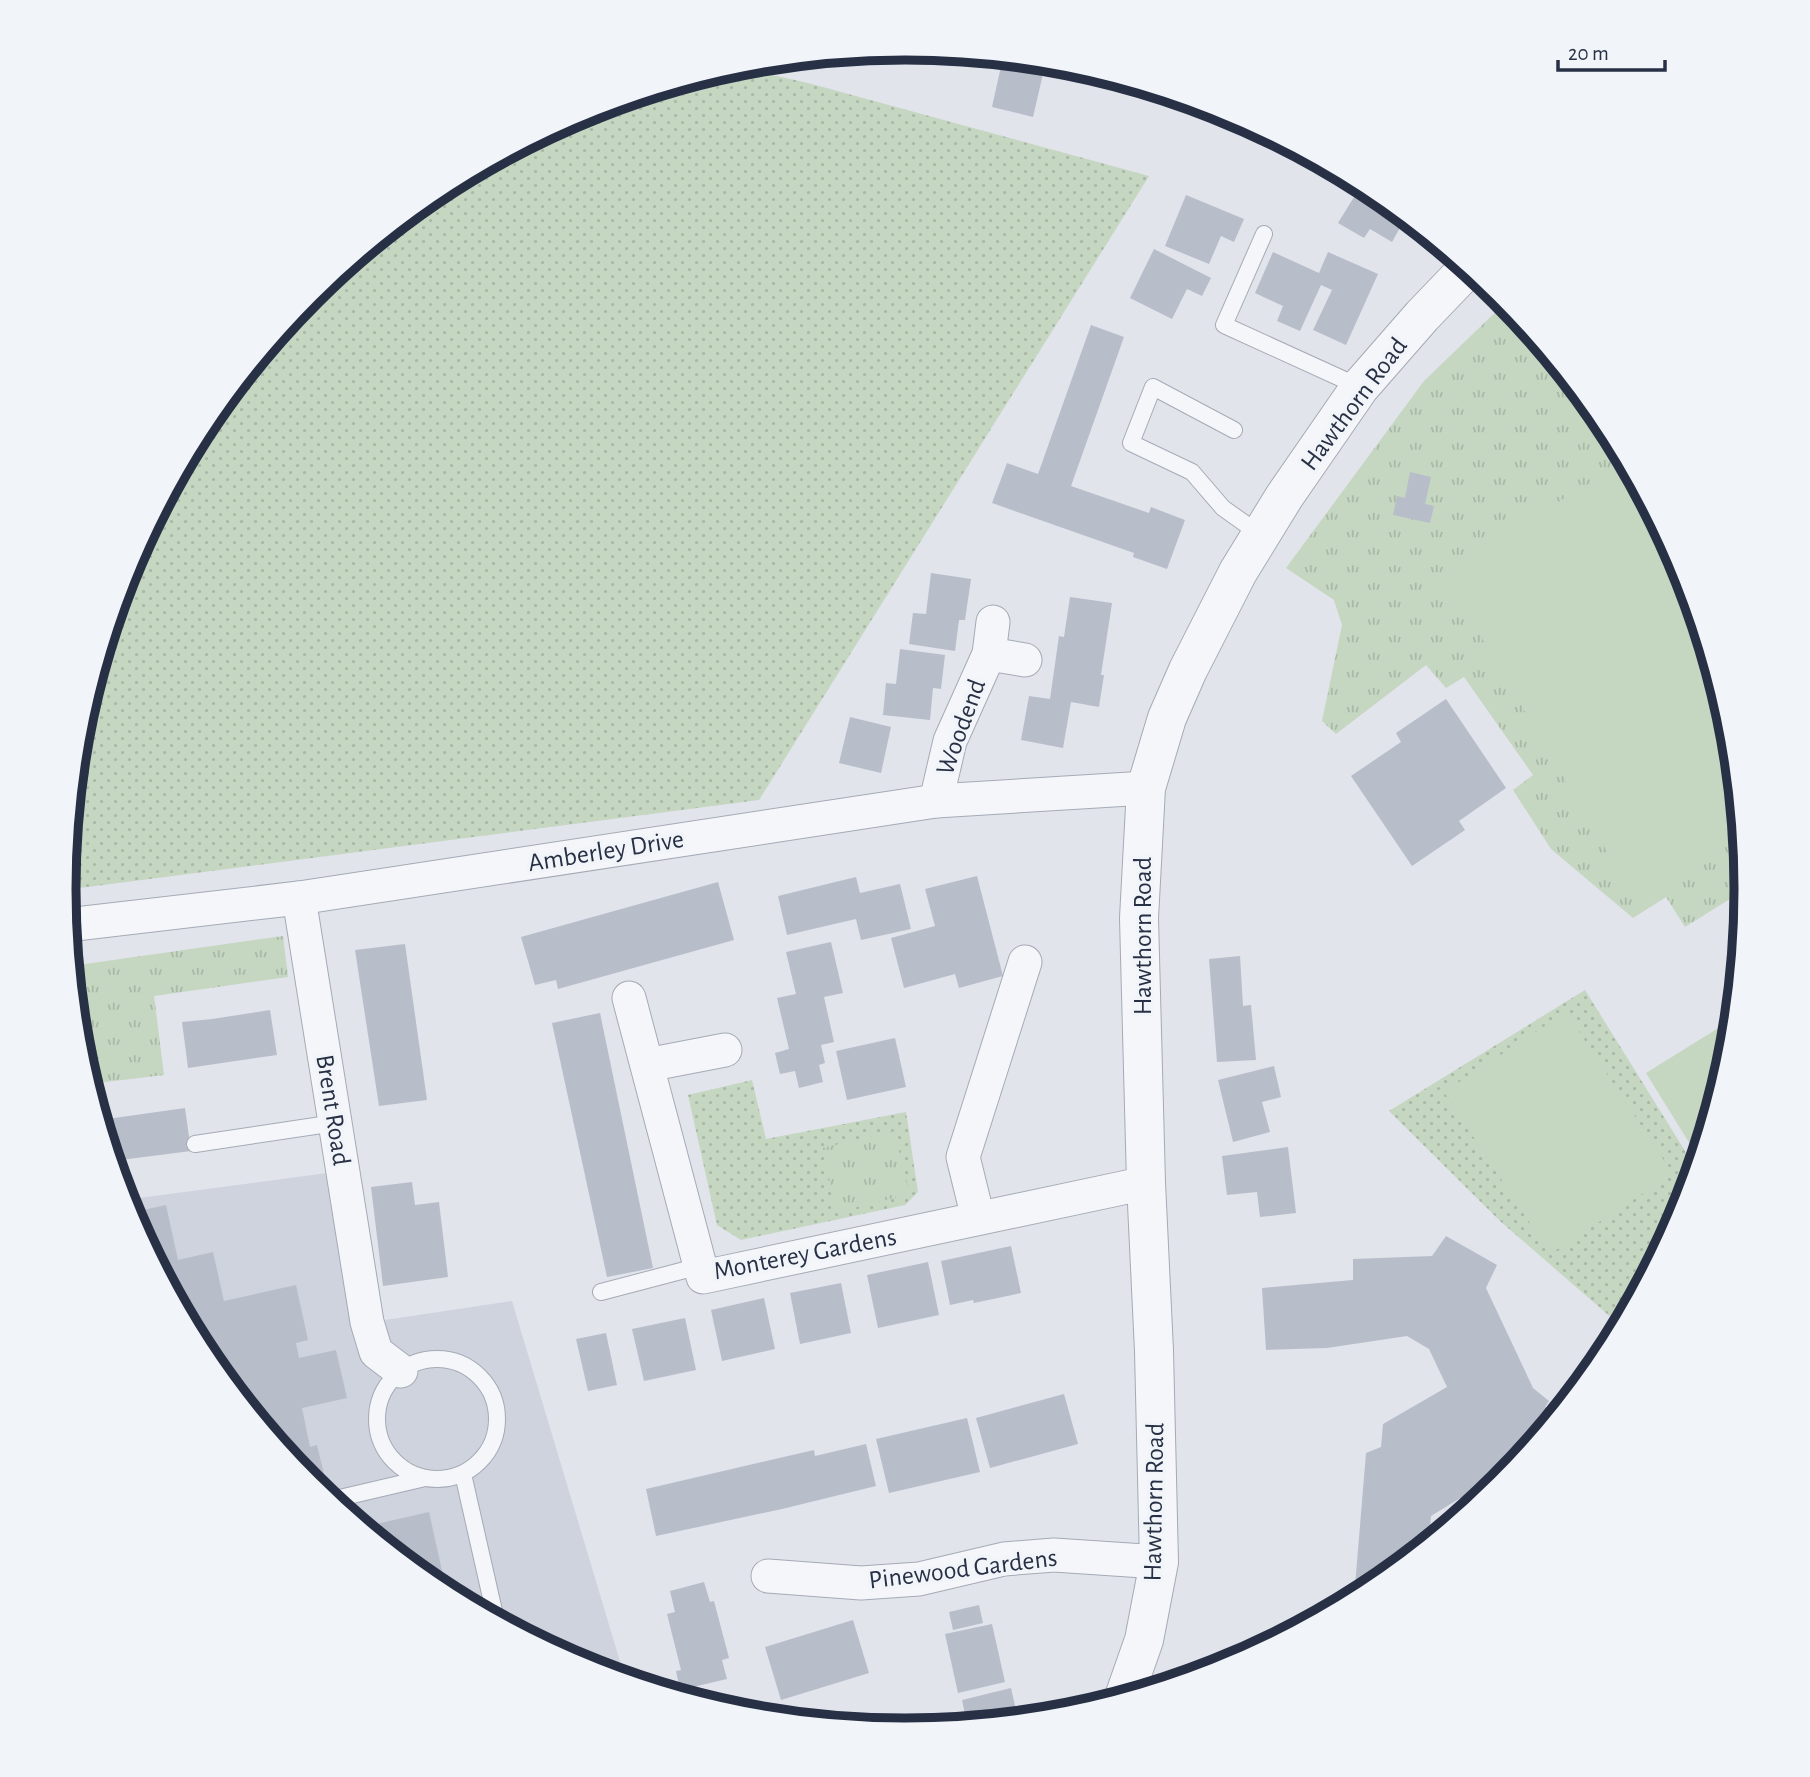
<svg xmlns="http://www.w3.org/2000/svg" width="1810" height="1777" viewBox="0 0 1810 1777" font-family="'Alegreya Sans',sans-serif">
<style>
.built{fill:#cfd3de}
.grass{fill:url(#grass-dots)}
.park{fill:url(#park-tufts)}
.pitch{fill:#c5d6c1}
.building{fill:#b8bdca}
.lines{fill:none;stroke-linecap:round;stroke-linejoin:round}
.service-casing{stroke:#a5aab6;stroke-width:18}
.minor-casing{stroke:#a5aab6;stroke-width:35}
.tertiary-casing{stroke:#a5aab6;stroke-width:40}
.service{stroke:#f4f6f9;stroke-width:16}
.minor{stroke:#f4f6f9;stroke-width:33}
.tertiary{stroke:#f4f6f9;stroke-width:38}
.labels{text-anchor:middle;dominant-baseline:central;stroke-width:7;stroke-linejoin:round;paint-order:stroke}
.street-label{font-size:26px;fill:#273045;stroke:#f1f4f8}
.rim{fill:none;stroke:#273045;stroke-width:9}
</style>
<defs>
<pattern id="grass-dots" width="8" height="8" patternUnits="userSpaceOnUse" patternTransform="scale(1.75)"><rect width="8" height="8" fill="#c5d6c1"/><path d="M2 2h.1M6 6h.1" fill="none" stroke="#a9b8a7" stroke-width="1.8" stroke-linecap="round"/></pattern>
<pattern id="park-tufts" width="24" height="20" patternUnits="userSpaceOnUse" patternTransform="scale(1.75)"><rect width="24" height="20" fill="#c5d6c1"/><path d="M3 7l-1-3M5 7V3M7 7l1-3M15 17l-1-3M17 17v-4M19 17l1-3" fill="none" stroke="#a9b8a7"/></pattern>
</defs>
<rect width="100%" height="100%" fill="#e1e4eb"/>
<!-- built -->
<path class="built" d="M357,1169L378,1321L512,1301L625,1678L583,1666L437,1588L310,1483L205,1356L128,1210L124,1200Z"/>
<!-- grass -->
<g class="grass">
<path d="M732,66L808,83L1149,176L759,800L64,890L80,724L128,566L206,421L310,293L438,189L583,111Z"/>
<path d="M1585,990L1695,1167L1682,1211L1621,1326L1500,1221L1389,1111Z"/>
<path d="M752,1080L766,1139L906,1112L918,1192L905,1205L741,1240L717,1225L688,1095Z"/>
</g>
<!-- park -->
<g class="park">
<path d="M1506,302L1605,421L1682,567L1730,725L1746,889L1685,927L1666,897L1633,918L1551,849L1513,790L1533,775L1464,677L1446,688L1426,665L1336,734L1322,721L1342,625L1334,600L1286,568L1424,381Z"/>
<path d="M283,936L288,977L154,996L164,1075L89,1084L80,1052L71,966Z"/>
<path d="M894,1131L910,1194L837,1212L822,1148Z"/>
</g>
<!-- pitch -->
<g class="pitch">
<path d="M1626,462L1682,567L1730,725L1741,838L1636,901L1442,570Z"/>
<path d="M1566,1012L1673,1174L1550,1254L1444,1092Z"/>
<path d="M1733,1019L1730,1053L1698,1157L1646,1073Z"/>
</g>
<!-- building -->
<g class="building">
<path d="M1003,57L1046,61L1033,117L992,107Z"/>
<path d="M1362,184L1373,189L1406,217L1392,242L1370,229L1364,238L1338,223Z"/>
<path d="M1186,195L1244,219L1234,242L1221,236L1209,264L1165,246Z"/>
<path d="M1154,249L1211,278L1202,296L1187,289L1172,319L1130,298Z"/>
<path d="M1273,252L1319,273L1328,252L1378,274L1346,345L1313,330L1332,290L1321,285L1300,331L1277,321L1283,306L1255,293Z"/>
<path d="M1091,325L1124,337L1071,486L1149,513L1151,507L1185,520L1167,569L1133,557L1134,553L992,503L1007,463L1038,474Z"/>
<path d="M1410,472L1431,477L1425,504L1434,506L1430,523L1393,515L1397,496L1405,498Z"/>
<path d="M931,573L971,579L965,620H959L955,651L909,644L913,613L926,614Z"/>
<path d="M1070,597L1112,603L1101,675H1104L1099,707L1071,702L1063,748L1021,740L1029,696L1050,699L1059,636L1064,637Z"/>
<path d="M900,649L945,655L941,689L933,688L930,720L883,715L886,683L896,684Z"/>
<path d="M1446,699L1506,788L1459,821L1465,830L1412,866L1351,776L1401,742L1396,733Z"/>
<path d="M850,717L891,727L881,773L839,763Z"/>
<path d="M977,876L1003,976L959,988L955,974L904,988L891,938L935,926L925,889Z"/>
<path d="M856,877L860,893L900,884L911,929L861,940L856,919L787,935L778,896Z"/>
<path d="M718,882L734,940L558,989L556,980L535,985L521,937Z"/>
<path d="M831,942L843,993L824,997L834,1042L821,1045L825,1063L819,1065L823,1082L799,1088L795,1071L780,1074L775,1053L789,1049L777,998L796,994L786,952Z"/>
<path d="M405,944L427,1100L379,1106L355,950Z"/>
<path d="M1740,948L1739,960L1738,975L1726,957Z"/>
<path d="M1240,956L1243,1006L1251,1005L1256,1060L1217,1062L1209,959Z"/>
<path d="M270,1010L277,1055L188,1068L182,1022L212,1019Z"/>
<path d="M600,1013L653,1268L607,1277L552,1023Z"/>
<path d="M895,1038L906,1087L847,1100L836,1051Z"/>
<path d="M1274,1066L1281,1097L1262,1102L1270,1132L1233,1142L1218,1080Z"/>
<path d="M185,1108L191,1151L113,1161L100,1120Z"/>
<path d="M1288,1147L1296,1213L1260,1217L1257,1192L1227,1195L1222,1156Z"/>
<path d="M412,1182L415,1205L439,1202L448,1277L383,1286L371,1187Z"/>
<path d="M166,1205L178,1260L213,1252L224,1301L296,1285L308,1340L296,1343L299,1358L336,1350L347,1398L302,1408L310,1447L317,1445L324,1474L306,1478L205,1356L129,1213Z"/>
<path d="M1446,1236L1497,1265L1486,1288L1533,1388L1549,1401L1545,1407L1556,1414L1511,1470L1509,1468L1431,1516L1429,1541L1372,1588L1354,1598L1366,1453L1381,1447L1383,1424L1447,1387L1429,1349L1407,1336L1327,1348L1266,1350L1262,1288L1353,1280V1259L1432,1256Z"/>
<path d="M1011,1246L1021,1293L974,1303L973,1300L950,1305L941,1261Z"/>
<path d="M928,1262L939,1315L878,1328L867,1275Z"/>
<path d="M841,1283L851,1333L800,1344L790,1293Z"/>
<path d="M764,1298L775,1349L722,1361L711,1310Z"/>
<path d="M685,1318L696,1370L644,1381L632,1329Z"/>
<path d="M606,1333L617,1385L588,1391L576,1339Z"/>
<path d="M1064,1394L1078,1444L990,1468L976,1418Z"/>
<path d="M967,1418L980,1472L889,1493L876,1439Z"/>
<path d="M866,1444L876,1486L782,1509L656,1536L646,1489L814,1450L815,1456Z"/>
<path d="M429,1512L447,1593L437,1588L363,1527Z"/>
<path d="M704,1582L710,1602L714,1601L729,1658L722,1660L727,1679L680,1690L676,1671L681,1670L667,1614L675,1612L670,1591Z"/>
<path d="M979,1605L983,1623L953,1630L949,1612Z"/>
<path d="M853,1620L869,1673L781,1700L765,1647Z"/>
<path d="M992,1624L1005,1682L958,1693L945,1634Z"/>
<path d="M1011,1688L1018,1719L967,1724L962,1700Z"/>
</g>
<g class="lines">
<!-- service casing -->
<g class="service-casing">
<g id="service">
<path d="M1264,234L1224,325L1360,387"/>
<path d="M1234,430L1153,387L1131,443L1192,472L1223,508L1261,535"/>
<path d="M195,1144L335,1123"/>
<path d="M601,1292L700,1266"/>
<circle cx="437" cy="1419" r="60"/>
<path d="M463,1474L494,1611"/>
<path d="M331,1500L425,1478"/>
</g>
</g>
<!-- minor casing -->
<g class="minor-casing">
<g id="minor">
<path d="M989,654L1025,660"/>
<path d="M936,801L950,741L989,654L993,622"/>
<path d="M299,898L367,1322L376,1352L401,1371"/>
<path d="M67,925L299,898L936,801L1146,788"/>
<path d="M629,998L703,1277L1146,1183"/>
<path d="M647,1065L725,1050"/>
<path d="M978,1218L963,1157L1025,962"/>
<path d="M768,1576L861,1583L919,1579L1004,1559L1054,1555L1159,1562"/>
</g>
</g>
<!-- tertiary casing -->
<g class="tertiary-casing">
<path id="tertiary" d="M1124,1697L1144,1640L1159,1562L1154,1351L1146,1183L1139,918L1146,788L1167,718L1188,670L1238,572L1284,497L1360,387L1422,316L1468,268"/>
</g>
<!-- service -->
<use href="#service" class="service"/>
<!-- minor -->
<use href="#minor" class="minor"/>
<!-- tertiary -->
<use href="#tertiary" class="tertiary"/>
</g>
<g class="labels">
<!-- street labels -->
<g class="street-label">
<text transform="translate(1354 404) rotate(-53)">Hawthorn Road</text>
<text transform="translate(961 727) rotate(-70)">Woodend</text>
<text transform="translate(606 851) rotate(-9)">Amberley Drive</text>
<text transform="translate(1143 936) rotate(-90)">Hawthorn Road</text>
<text transform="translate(333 1110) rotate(81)">Brent Road</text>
<text transform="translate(805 1254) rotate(-11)">Monterey Gardens</text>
<text transform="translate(1154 1502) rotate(-89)">Hawthorn Road</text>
<text transform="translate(963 1569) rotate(-7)">Pinewood Gardens</text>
</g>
</g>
<!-- crop -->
<path d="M0 0H1810V1777H0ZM76 889a829 829 0 1 1 1658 0a829 829 0 1 1-1658 0Z" fill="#f1f4f8" fill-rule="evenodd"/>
<path class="rim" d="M76 889a829 829 0 1 1 1658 0a829 829 0 1 1-1658 0Z"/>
<!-- scale -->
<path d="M1558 60v10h107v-10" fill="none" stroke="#273045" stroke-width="3.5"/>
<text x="1568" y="60" font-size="21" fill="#273045" stroke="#f1f4f8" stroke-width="5" paint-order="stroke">20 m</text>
</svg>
